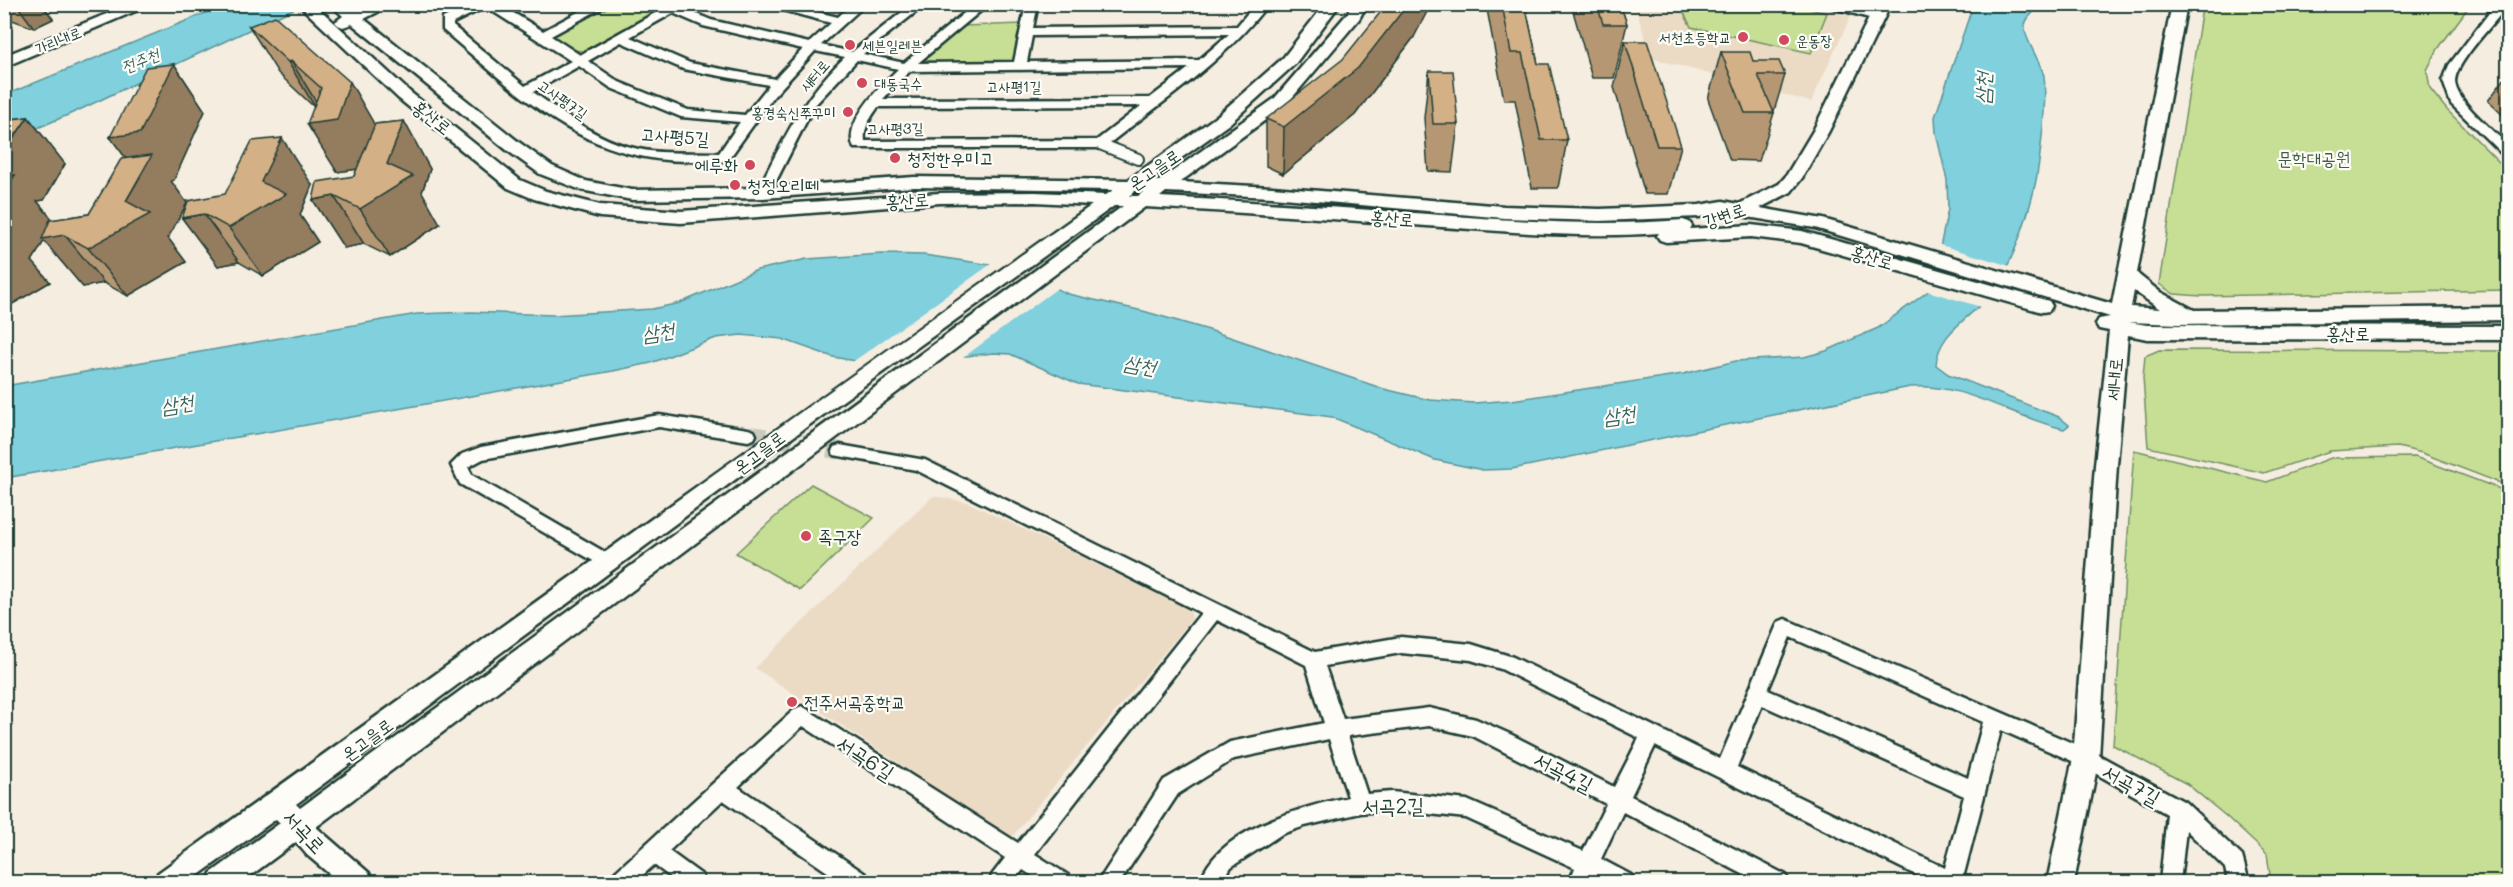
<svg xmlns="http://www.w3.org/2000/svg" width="2513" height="887" viewBox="0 0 2513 887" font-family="Mali,'Poor Story',sans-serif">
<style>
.built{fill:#ebdbc5}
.green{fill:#c6df95;stroke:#728e64;stroke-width:1.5}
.water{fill:#80d0dd;stroke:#599599;stroke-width:1.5}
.pier{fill:#f5ede0}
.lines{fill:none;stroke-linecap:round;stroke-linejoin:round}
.minor-tunnel{stroke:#cacabe;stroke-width:18;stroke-dasharray:18 9;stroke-linecap:butt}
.pedestrian-casing{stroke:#1f3d34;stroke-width:14}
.minor-casing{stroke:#1f3d34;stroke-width:5}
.tertiary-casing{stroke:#1f3d34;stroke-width:5}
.pedestrian{stroke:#fdfcf7;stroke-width:10}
.minor{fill:#fdfcf7;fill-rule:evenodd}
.tertiary{fill:#fdfcf7;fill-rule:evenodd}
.wall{fill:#b69773;stroke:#1f3d34;stroke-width:1.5}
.shaded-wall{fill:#947b5e;stroke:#1f3d34;stroke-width:1.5}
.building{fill:#d4b086;stroke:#1f3d34;stroke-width:1.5}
.poi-dot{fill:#d1495b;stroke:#fdfcf7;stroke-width:2}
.labels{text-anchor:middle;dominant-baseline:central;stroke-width:4.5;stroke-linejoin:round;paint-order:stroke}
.far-poi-label{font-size:15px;fill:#1f3d34;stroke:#fdfcf7;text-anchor:start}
.far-street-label{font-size:15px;fill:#1f3d34;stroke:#fdfcf7}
.far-water-label{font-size:16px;font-style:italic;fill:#37625e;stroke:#fdfcf7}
.street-label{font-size:18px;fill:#1f3d34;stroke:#fdfcf7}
.poi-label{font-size:18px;fill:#1f3d34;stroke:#fdfcf7;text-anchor:start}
.park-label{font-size:18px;fill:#405d47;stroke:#fdfcf7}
.water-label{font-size:20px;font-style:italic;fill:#37625e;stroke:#fdfcf7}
.near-street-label{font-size:21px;fill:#1f3d34;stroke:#fdfcf7}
</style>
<rect width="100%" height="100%" fill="#f5ede0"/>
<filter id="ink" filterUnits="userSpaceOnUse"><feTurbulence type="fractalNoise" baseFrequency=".0167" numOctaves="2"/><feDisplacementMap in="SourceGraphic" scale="12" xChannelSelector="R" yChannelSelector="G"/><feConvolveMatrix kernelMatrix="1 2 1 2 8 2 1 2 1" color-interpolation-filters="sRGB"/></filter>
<g filter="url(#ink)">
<!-- built -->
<g class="built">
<path d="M1635,5H1805L1851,16L1811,102L1651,58Z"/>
<path d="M933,496L967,502L1190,609L1192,619L1011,838L755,668Z"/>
</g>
<!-- green -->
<g class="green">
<path d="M609,5H656L663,8L583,51L571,50L553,36Z"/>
<path d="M1793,5L1827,13L1811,53L1691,27L1680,5Z"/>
<path d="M2208,5H2470L2438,49L2427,70L2430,89L2447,110L2508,171V290L2201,296L2174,294L2159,284L2201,14Z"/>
<path d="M1024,24L1013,61L930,62L922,57L962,26Z"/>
<path d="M2159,350L2508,351V486L2422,453L2398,447L2330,451L2264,473L2148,447L2143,377L2145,356Z"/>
<path d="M2134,450L2267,482L2331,458L2415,457L2508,492V882H2271L2267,854L2227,817L2187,784L2113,745Z"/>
<path d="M811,484L874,518L800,590L736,553Z"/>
</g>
<!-- water -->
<g class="water">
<path d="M225,5H302L77,111L5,142V95Z"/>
<path d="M1973,5H2042C2036,10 2026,17 2025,25C2023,38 2041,61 2044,76C2047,101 2040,164 2034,190C2026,222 2011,268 1990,295C1972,317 1938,332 1936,365L1948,374L2059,417L2069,425L2064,429C2011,417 1967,383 1910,387L1512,469L1483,470L1435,460L1332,417L1078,384L1010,354L994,353L939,359L856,361L833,357L782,339L741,335L716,338L651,363L613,371L5,478V386L417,314L471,312L553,315L652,309L680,303L757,270L807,259L882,254L924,255L992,265L1020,272L1068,294L1143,311L1209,330L1384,389L1430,400L1474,403L1512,400L1683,374L1736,361L1804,357L1826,351L1878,328L1927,292L1934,277L1948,209L1947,180L1936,133L1935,117Z"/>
</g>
<!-- pier -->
<g class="pier">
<path d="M1937,244L2010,266L1992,297L1981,307L1924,290L1931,276Z"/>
<path d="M994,262L1021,269L1059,287L961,359L895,365L851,363Z"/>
</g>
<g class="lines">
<!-- minor-tunnel -->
<path class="minor-tunnel" d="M748,435L788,440L840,451"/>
<!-- pedestrian casing -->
<g class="pedestrian-casing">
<path id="pedestrian" d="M1100,144L1138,159"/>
</g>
<!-- minor casing -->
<g class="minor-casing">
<g id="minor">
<path d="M473,4H499L543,31L593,4H609L551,36L580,55L664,8L660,4H686L682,8L711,20L809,43L831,23L760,4H784L838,17L852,4H866L821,45L852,52L912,4H926L863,54L904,63L975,4H989L918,63L1014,62L1026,4H1038L1033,28L1237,26L1255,4H1268C1224,62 1160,103 1105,147L1100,148H854C842,123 881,85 898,69L857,60L814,106L770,193L763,197L756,193C784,140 800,100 845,57L815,51L774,96L728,160C715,163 700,161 687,161C580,160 519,94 443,30V18ZM486,7L571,61L525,86L453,26V23ZM673,13L703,26L803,49L775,79L690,63L630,37ZM1229,34L1199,60L1027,62L1032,36ZM621,42L683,69L769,85L745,115L688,110L619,82L588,61ZM579,66L611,88L681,117L740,122L719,153C690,152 659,155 630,147C594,138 563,113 533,92ZM1189,68L1150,98L883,99L910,71ZM1141,106L1097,140L865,141C863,128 871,117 878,107Z"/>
<path d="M2499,4H2508V8L2500,15C2489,29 2456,63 2455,81C2455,101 2494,131 2508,145V156L2503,155L2451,104L2443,81L2449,65L2492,9Z"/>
<path d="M659,415L748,429L754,431L756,435L754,439L748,441L659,427L483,459L468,467L472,475L615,558L618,563L615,568L609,570L460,484L451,465L462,454L481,447Z"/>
<path d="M840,445L925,460L1315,652L1401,637L1471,644L1513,657L1720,759L1776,627L1778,622L1785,619L2093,752L2185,802L2242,856L2249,882H2228L2225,868L2186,830L2180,882H2160L2167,814L2079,764L2001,730L1962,882H1930L1655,746L1631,796L1786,875L1788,882H1758L1623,812L1601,859L1631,875L1633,882H1603L1593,877L1590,882H1569L1575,868L1466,818L1392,810L1360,813L1305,826L1282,834L1231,867L1222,882H1200C1217,830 1299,808 1348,797L1329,739L1234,759L1178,794L1120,882H1098L1164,780L1230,742L1324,723L1306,665L1217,620L1035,854L1068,875L1070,882H1042L1023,870L1013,882H990L992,875L1005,858L803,726L738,787L867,875L869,882H842L723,800L669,851L702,875L704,882H677L654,865L635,882H610L612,875L795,709L802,706L1018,843L1201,613L916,470L834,455L832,451L834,447ZM1790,637L1983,722L1968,778L1768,690ZM1401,653L1471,660L1501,669L1639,738L1614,787L1512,735L1476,719L1429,708L1343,719L1325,666ZM1762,705L1964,796L1945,868L1737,767ZM1429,726L1473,736L1606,804L1583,851L1467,800L1392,792L1367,794L1348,736Z"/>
</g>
</g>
<!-- tertiary casing -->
<g class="tertiary-casing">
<g id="tertiary">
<path d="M131,4H152L4,67V56Z"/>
<path d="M298,4H314L410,92L520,180L546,191L600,205L681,211L940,193L1035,192L1106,195L1113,190L914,187L763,198L632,200L581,190L540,174L508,151L352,24L343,27L338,25L335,22L343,16L330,4H347L355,11L372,4H393L364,19L520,143L552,166L586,181L632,190L763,188L914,177L1128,180L1217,116L1283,58L1325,4H1340L1295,64L1229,124L1149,181H1159L1274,99L1347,14L1352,4H1367L1359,19L1286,105L1180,182L1272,187L1504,206L1600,209L1699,205L1723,201L1739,204L1779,184L1786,176L1813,131L1869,18L1831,7L1829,4H1854L1874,10L1876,4H1891L1829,131L1802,178L1791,192L1760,208L1823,219L2112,304L2172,4H2187L2137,273L2140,276L2160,292L2194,310L2508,307V320L2178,324L2129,322L2147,325L2508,326V340L2147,339L2128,335L2117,465L2099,758L2074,882H2047L2073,758L2095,465L2109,331L2099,329L2096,324L2099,319L2110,317L1815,228L1723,213L1699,217L1600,221L1504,218L1272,197L1166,192L1160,197C1245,201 1330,207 1415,213C1504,220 1593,227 1683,220L1689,222L1692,226L1690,229L1751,225L1802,231L2049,301L2052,306L2049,311L2042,312L1801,243L1751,237L1666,242L1660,240L1657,236L1659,233C1581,239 1504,231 1427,226C1333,219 1239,212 1145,207L316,827L369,873L372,882H339L307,855L296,842L242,882H208L211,873L280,823L276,819L189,882H155L158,873C470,650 779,426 1092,205L1035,202L940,203L681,223L600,217L534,199L508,188L398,98ZM1135,191H1144L1138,196H1129ZM1114,206H1123L300,808L296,804L805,428ZM2134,291L2160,309L2131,307Z"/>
</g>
</g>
<!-- pedestrian -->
<use href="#pedestrian" class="pedestrian"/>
<!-- minor -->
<use href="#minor" class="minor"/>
<!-- tertiary -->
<use href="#tertiary" class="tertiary"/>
</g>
<!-- wall -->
<g class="wall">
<path d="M4,4H42L53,19L34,28L4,17Z"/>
<path d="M1486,4H1525L1538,64L1567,140L1558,188H1532L1515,100H1504Z"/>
<path d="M1571,4H1620L1627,24L1614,78H1592Z"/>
<path d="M249,26L350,82L374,124L404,121L430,169L422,192L440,224L390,257L364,244L344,248L313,200L354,176L357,169L337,172L314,107L278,73Z"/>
<path d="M1414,37L1355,115L1283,174L1266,166V119Z"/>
<path d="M1625,41L1681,146L1668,194H1645L1614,87Z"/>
<path d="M1721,52L1753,61L1785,75L1774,111V113L1759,161L1730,160L1708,99Z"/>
<path d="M174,64L205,111L174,180L171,181L187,203L168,238L186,262L128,296L104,283L83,287L44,241L32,261L50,282L4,309V120L28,117L65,164L44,200L37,201L53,220L89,214L126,158L110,137Z"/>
<path d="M1429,71L1458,124L1452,172L1428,171L1424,118Z"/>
<path d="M2508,74V120L2488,101Z"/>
<path d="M312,185L300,215L318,242L263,276L239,262L218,266L182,218Z"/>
</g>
<!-- shaded-wall -->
<g class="shaded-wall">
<path d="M16,4H42L53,19L34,28Z"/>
<path d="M1408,4H1431L1414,37L1355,115L1283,174L1284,127Z"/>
<path d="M291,61L320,108L316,109L288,62Z"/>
<path d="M174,64L205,111L174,180L171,181L187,203L168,238L186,262L128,296L88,248L126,201L140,177L110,137Z"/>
<path d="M350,82L377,129L365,168L337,172L307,124Z"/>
<path d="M28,117L65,164L44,200L37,201L104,283L83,287L44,241L32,261L50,282L4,309V152Z"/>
<path d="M404,121L430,169L422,192L440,224L390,257L360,209L387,164Z"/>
<path d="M282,138L312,185L300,215L318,242L263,276L229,228Z"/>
<path d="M334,196L364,244L344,248L313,200Z"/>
<path d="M204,214L239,262L218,266L182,218Z"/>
</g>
<!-- building -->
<g class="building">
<path d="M1387,4H1408L1358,68L1284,127L1266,119L1343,59Z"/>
<path d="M1502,4H1525L1538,64H1549L1567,140H1541L1522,53H1511Z"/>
<path d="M1597,4H1620L1627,24H1603Z"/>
<path d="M275,16L350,82L337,120L307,124L321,88L291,61L288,62L249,26Z"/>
<path d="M1625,41H1647L1681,146H1657Z"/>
<path d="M1721,52H1750L1753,61H1779L1785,75H1758L1774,113H1745Z"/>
<path d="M174,64L140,133L110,137L146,67Z"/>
<path d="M1429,71H1453L1458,124H1433Z"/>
<path d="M28,117L4,152V120Z"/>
<path d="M404,121L387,164L413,176L360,209L334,196L313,200L317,182L354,176L375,124Z"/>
<path d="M282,138L261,182L286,194L229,228L204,214L182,218L188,201L225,194L252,141Z"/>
<path d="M152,155L126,201L150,214L88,248L64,235L42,239L50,220L89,214L121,159Z"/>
<path d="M15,175L4,191V176Z"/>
</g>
</g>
<!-- markers -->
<g class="poi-dot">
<circle cx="1743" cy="37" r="6"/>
<circle cx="1784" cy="40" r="6"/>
<circle cx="850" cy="45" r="6"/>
<circle cx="862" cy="83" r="6"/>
<circle cx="848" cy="112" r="6"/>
<circle cx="895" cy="158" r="6"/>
<circle cx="750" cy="165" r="6"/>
<circle cx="735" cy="185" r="6"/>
<circle cx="806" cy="536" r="6"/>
<circle cx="792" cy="702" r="6"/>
</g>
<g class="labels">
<!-- far-poi labels -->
<g class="far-poi-label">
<text x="1731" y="37" text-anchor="end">서천초등학교</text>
<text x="1796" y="40">운동장</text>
<text x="862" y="45">세븐일레븐</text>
<text x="874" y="83">대동국수</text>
<text x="836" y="112" text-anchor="end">홍경숙신쭈꾸미</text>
</g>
<!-- far-street labels -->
<g class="far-street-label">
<text transform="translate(58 40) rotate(-22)">가리내로</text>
<text transform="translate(814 75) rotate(-49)">새터로</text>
<text x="1014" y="86">고사평1길</text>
<text transform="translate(563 99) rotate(35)">고사평7길</text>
<text transform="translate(895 128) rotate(-1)">고사평3길</text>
</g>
<!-- far-water labels -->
<g class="far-water-label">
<text transform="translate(140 60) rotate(-22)">전주천</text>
</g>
<!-- street labels -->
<g class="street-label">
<text transform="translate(432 117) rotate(38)">홍산로</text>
<text transform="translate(675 136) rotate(4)">고사평5길</text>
<text transform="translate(1154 169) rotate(-34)">온고을로</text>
<text transform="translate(907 200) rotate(-4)">홍산로</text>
<text transform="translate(1724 215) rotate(-19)">강변로</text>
<text transform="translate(1392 218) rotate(4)">홍산로</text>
<text transform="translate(1872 257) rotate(16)">홍산로</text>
<text x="2348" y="333">홍산로</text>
<text transform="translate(2114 379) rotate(-85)">세내로</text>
<text transform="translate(759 452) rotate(-37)">온고을로</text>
<text transform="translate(367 739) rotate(-36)">온고을로</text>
</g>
<!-- poi labels -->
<g class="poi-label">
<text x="907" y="158">청정한우미고</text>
<text x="738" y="165" text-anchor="end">에루화</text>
<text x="747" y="185">청정오리떼</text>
<text x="818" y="536">족구장</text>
<text x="804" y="702">전주서곡중학교</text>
</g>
<!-- park labels -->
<g class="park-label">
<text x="2314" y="158">문학대공원</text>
</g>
<!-- water labels -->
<g class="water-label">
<text transform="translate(1982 88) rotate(-87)">삼천</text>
<text transform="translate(658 331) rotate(-8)">삼천</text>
<text transform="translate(1140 364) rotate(10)">삼천</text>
<text transform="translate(177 403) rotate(-9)">삼천</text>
<text transform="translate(1619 414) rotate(-8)">삼천</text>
</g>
<!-- near-street labels -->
<g class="near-street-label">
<text transform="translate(866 757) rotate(33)">서곡6길</text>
<text transform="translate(1564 771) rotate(27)">서곡4길</text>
<text transform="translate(2132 784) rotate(29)">서곡7길</text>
<text transform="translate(1393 805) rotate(-1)">서곡2길</text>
<text transform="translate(305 831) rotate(47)">서곡로</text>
</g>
</g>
<!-- margin -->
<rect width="2513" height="887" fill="none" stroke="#fdfcf7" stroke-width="24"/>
<rect x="12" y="12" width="2489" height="863" fill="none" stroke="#1f3d34" stroke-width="2" filter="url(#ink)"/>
</svg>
